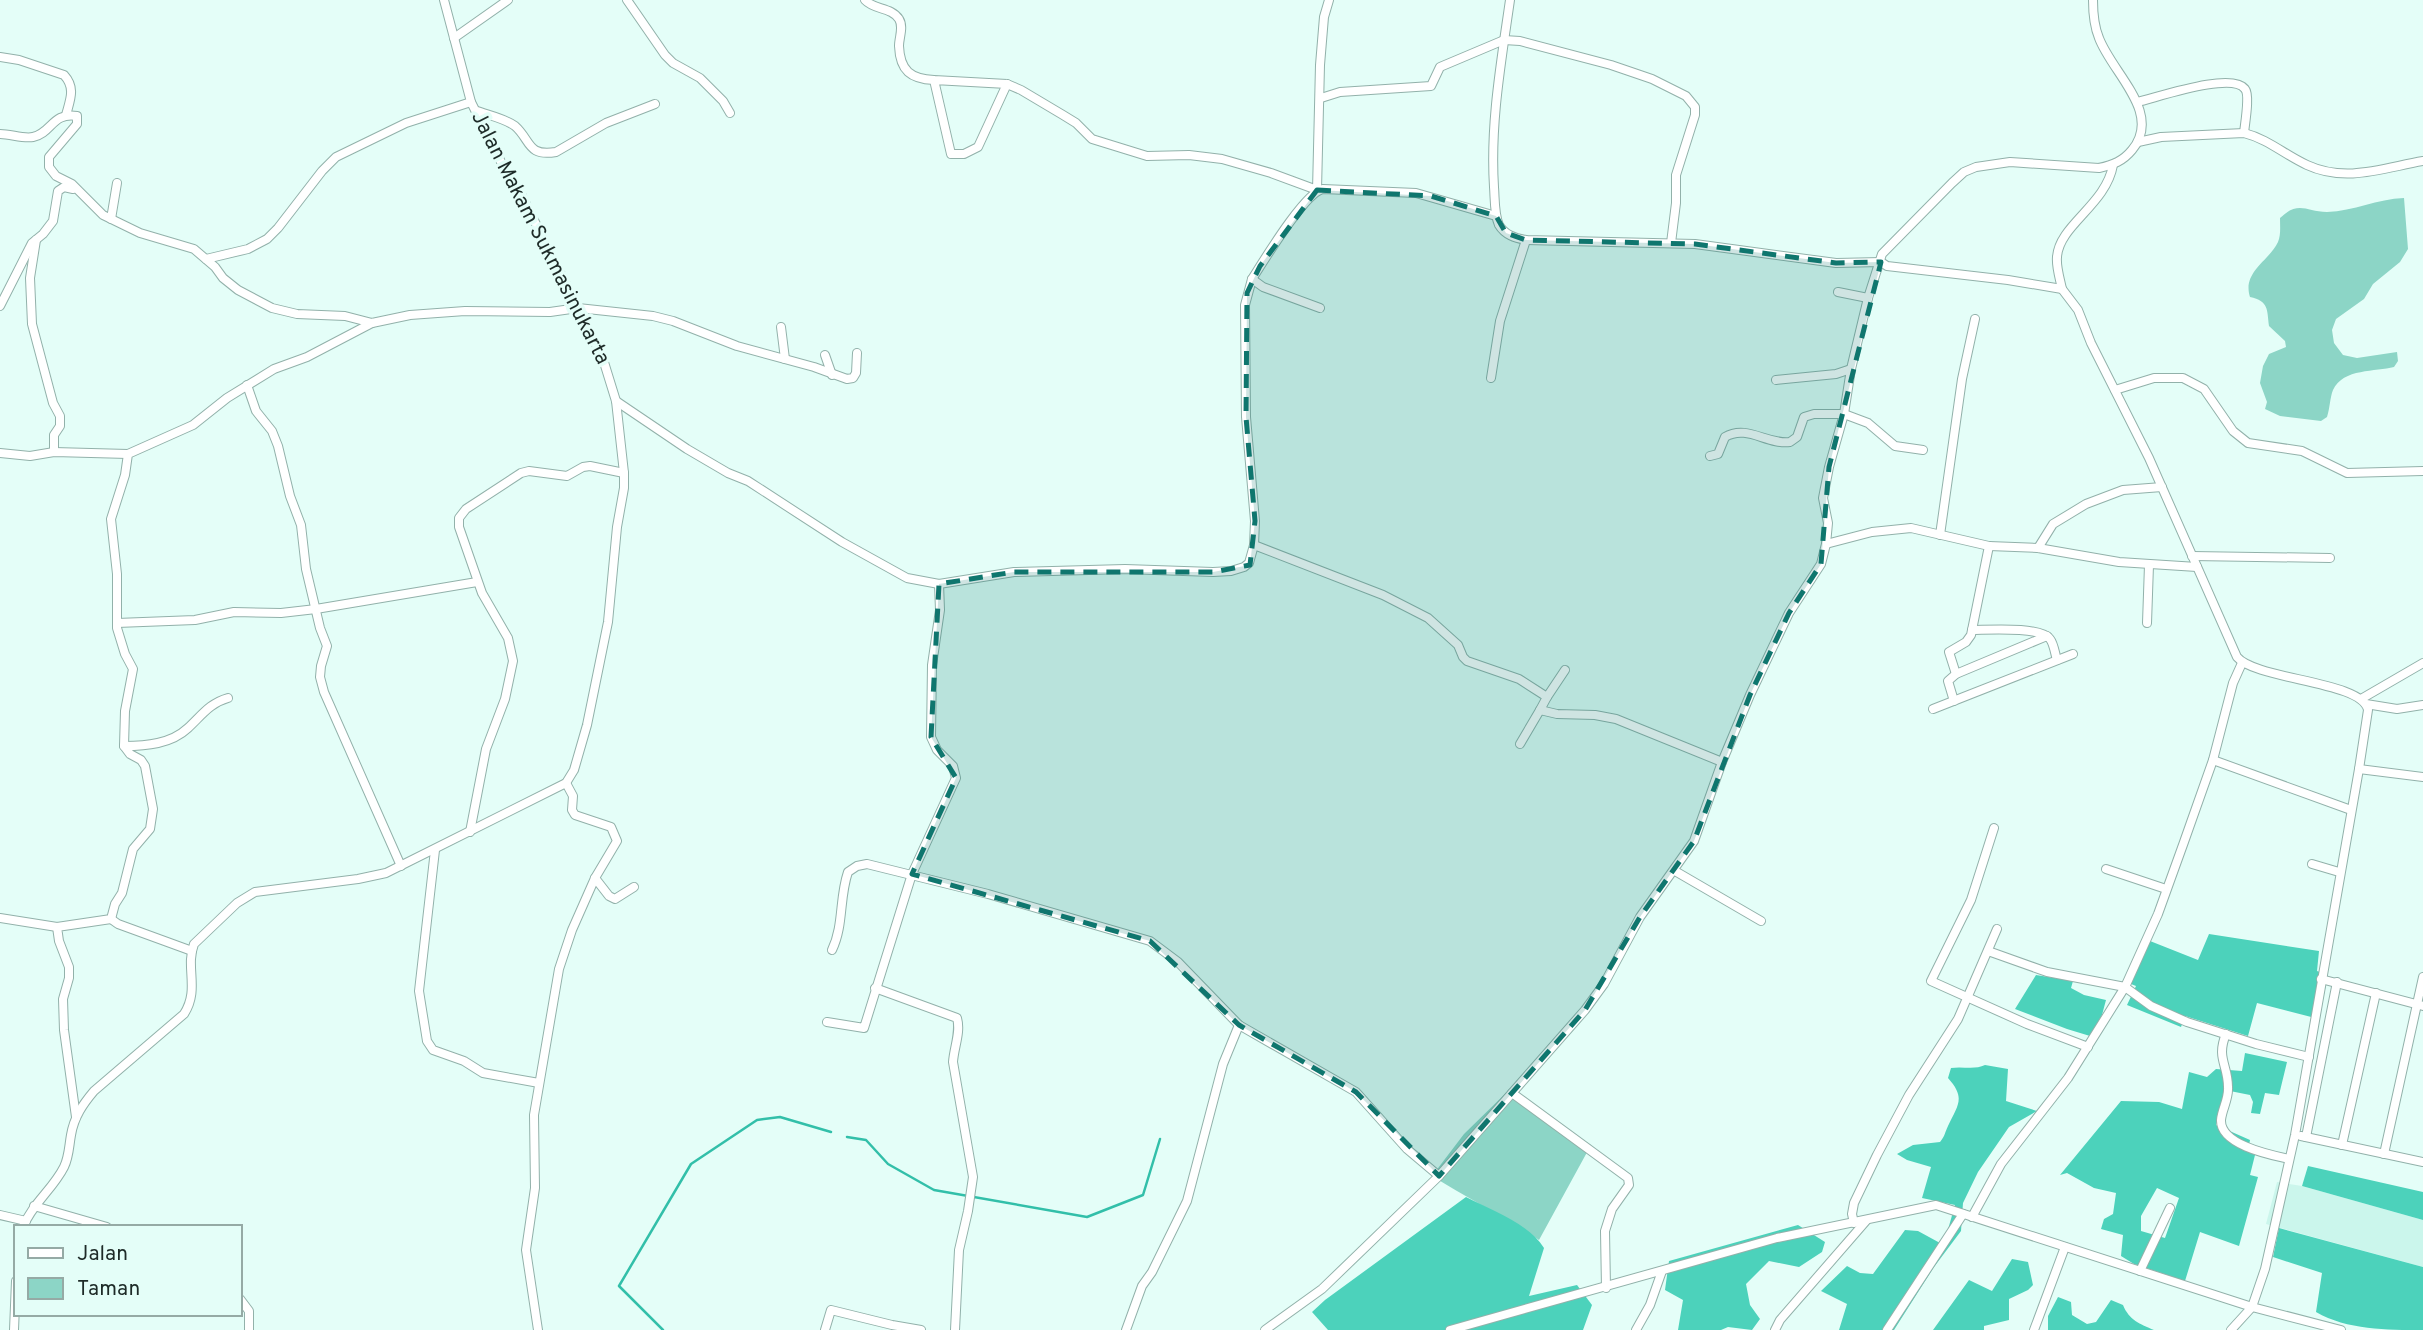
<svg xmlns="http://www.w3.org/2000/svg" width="2423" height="1330" viewBox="0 0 2423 1330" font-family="Overpass,sans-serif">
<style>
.built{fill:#cbf6ec}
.green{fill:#8cd5c6}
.forest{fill:#4cd2bb;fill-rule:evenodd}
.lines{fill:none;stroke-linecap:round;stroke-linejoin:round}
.stream{stroke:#32bfa9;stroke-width:2.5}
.minor-casing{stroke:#92b1aa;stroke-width:10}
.minor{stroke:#fff;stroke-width:8}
.marked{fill:#0f766e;fill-opacity:0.2;stroke:#0f766e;stroke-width:5;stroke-dasharray:14 9;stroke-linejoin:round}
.labels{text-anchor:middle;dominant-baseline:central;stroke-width:7;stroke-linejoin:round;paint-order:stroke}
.street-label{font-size:21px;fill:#1e2b28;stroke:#e4fef8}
</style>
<rect width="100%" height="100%" fill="#e4fef8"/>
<!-- built -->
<path class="built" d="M2277,1182L2302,1186L2423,1220V1267L2266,1224Z"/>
<!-- green -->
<g class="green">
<path d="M2404,198L2408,249L2400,262L2373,284L2364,299L2336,319L2332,330L2334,343L2343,355L2357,358L2397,352L2398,361L2394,367C2376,372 2343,368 2333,390C2330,397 2330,408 2327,417L2321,421L2280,416L2265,409L2267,402L2260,383L2263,366L2269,354L2286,347L2285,341L2269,326C2267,310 2269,301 2250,297C2242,272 2269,261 2278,242C2281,235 2280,226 2280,218C2299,200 2306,212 2327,212C2354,211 2377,199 2404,198Z"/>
<path d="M1507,1092L1591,1145L1539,1240C1504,1216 1467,1198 1432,1176L1464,1134Z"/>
</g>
<!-- forest -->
<g class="forest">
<path d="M2209,934L2319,951L2317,971L2328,975L2319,1019L2257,1003L2248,1036L2185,1016L2181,1027L2127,1005L2136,986L2131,984L2150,941L2198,960Z"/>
<path d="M2036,975L2073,981L2071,988L2084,995L2106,1000L2102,1015L2090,1036L2067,1029L2015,1009Z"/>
<path d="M2245,1053L2287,1062L2279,1095L2265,1093L2260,1114L2251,1113L2253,1102L2250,1095L2225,1090L2216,1125L2250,1140L2248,1151L2255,1155L2250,1175L2258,1177L2239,1246L2200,1232L2185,1281L2134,1264L2121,1256L2123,1235L2101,1229L2104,1219L2113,1214L2116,1193L2094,1188L2067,1173L2060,1175L2121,1101L2159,1102L2182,1109L2189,1072L2207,1077L2216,1069L2242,1071ZM2157,1188L2179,1198L2165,1238L2141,1231V1216Z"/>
<path d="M1985,1065L2008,1069L2006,1101L2037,1111L2009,1127L1978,1172L1963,1203L1961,1231L1934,1267L1894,1330H1839L1847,1304L1821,1291L1847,1266L1860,1273L1873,1274L1905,1230L1918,1231L1940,1243L1947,1233L1955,1205L1922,1198L1931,1167L1907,1160L1897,1154L1913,1145L1940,1142C1945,1136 1945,1132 1948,1126C1958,1105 1966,1098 1948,1078L1951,1068C1962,1066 1975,1070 1985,1065Z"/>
<path d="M2308,1166L2423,1192V1220L2302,1186Z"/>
<path d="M1466,1197C1491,1210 1528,1223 1544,1248L1529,1296L1577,1285L1592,1305L1583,1330H1328L1312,1312L1325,1300Z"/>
<path d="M1798,1225L1825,1242L1822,1252L1799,1267L1769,1261L1746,1284L1750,1305L1760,1319L1752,1330L1728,1327L1721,1330H1678L1683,1300L1665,1290L1669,1261Z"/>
<path d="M2279,1228L2423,1267V1330C2387,1330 2347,1330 2316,1312L2322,1273L2273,1257Z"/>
<path d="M2012,1259L2028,1262L2033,1285L2028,1290L2009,1299V1320L1984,1326V1330H1933L1969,1280L1992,1291Z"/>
<path d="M2058,1297L2071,1302L2072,1315L2087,1324L2096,1322L2111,1300L2123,1305C2129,1320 2140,1324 2154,1330H2048V1316Z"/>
</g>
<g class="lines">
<!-- stream -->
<g class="stream">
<path d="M847,1137L866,1140L888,1164L934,1190L1087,1217L1143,1195L1160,1139"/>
<path d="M663,1330L619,1286L691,1164L757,1120L780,1117L831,1132"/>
</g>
<!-- minor casing -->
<g class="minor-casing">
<g id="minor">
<path d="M627,0L665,55L673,63L700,78L723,101L730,113"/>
<path d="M865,0C874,10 891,7 899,19C904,27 899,37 899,46C900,71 911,79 934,80L1007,84L978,147L964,154H951L934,80"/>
<path d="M1510,0C1501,63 1490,124 1494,187C1495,199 1494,214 1499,225C1505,235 1515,238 1526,240L1695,244L1836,263L1881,262L1887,266L2008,280L2062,289L2078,310L2091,343L2149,458L2237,657C2256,680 2363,681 2368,710L2359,769L2295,1135L2265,1269L2252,1307L2231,1330"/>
<path d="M454,38L508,0"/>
<path d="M0,57L19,60L64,75C76,88 70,100 66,115"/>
<path d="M1007,84L1021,90L1063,115L1076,123L1092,139L1147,156L1189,155L1222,159L1271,173L1317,190L1320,65L1324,17L1329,0"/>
<path d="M1321,98L1340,92L1431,86L1440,67L1504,40L1520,41L1611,65L1652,79L1686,96L1695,107V115L1676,175V203L1671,243"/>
<path d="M2137,102C2156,98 2232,71 2245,89C2250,95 2245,123 2244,133"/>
<path d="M477,111C488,115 506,119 515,126C531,140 527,157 556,152L606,123L655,104"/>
<path d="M0,134C11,134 23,139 33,137C52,133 52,112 77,116V124L49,157V167L56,176L72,184L103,215L140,233L194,249L215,267L223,278L238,290L272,308L297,314L345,316L372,323L410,315L465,311L550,312L578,308L653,316L673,321L737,346L814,367L847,379L853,378L856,373L857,353"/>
<path d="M2138,142L2161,137L2244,133C2268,139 2285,155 2307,165C2346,183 2383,168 2423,161"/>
<path d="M111,219L117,183"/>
<path d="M36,240L30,278L32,324L53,403L60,416V426L54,435V452"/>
<path d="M206,259L248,249L267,239L278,228L322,171L336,157L406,123L471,102"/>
<path d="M1252,279L1263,287L1320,308"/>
<path d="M2062,289C2060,279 2056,267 2057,257C2059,225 2106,205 2113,165"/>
<path d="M1838,292L1868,298"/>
<path d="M0,306L32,243L43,234L53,221L58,191L64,187L73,189"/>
<path d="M781,327L785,359"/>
<path d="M825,355L832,375"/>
<path d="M1491,378L1500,321L1526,240"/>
<path d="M1776,380L1836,374L1851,369"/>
<path d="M247,385L256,411L272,431L278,446L290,496L301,525L306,569L320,628L327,646L321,666L320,677L324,692L401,866"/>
<path d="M2115,390L2154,378H2183L2204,389L2233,431L2248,443L2302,451L2347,473L2423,471"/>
<path d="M616,401L687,449L728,473L748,481L842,542L907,578L939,584L1014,572L1125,569L1213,572L1231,571L1244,567L1249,563L1254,545L1255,521L1246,417L1245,305L1252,279C1263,262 1305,192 1323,189L1416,193L1496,216"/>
<path d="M0,453L30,456L54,452L128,454"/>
<path d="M1710,456L1718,454L1725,437C1747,424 1767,445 1790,442L1797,437L1804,417L1814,414H1844L1868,423L1895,446L1923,450"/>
<path d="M1940,535L1962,379L1975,319"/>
<path d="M1826,544L1872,532L1911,528L1989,546L1971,635L1966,642L1949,652L1956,674"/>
<path d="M1254,545L1383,595L1428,618L1458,645L1463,657L1467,661L1519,679L1547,697L1540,710L1557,714L1595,715L1616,719L1722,762"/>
<path d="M1989,546L2038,548L2119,562L2197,567"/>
<path d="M2038,548L2053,524L2086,504L2123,490L2162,487"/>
<path d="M2192,556L2330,558"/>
<path d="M117,623L195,620L234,612L281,613L316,609L477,582"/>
<path d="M2147,623L2149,565"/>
<path d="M1972,630C1987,630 2041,626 2050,639C2054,644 2055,654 2057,660"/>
<path d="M1547,697L1565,670"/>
<path d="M2361,699L2423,663"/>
<path d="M1954,701L1948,681L1956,674L2047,636"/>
<path d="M2366,704L2397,709L2423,705"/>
<path d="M1933,709L2073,654"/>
<path d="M1520,744L1540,710"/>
<path d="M124,746C146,746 171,744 188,728C202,715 210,703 228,698"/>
<path d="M2213,760L2351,810"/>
<path d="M2359,769L2423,777"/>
<path d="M1994,828L1971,900L1931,981L2027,1024L2088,1047"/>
<path d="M470,832L486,749L505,699L513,661L508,638L482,593L459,527V518L466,509L521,473L529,471L567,476L583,467L590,466L624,473"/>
<path d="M435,850L419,991L427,1041L433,1050L464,1061L483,1073L539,1083"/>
<path d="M2312,864L2339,872"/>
<path d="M2106,869L2166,889"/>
<path d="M1675,871L1761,921"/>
<path d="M595,878L609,896L615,899L634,887"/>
<path d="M0,918L57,927"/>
<path d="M111,919L118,924L192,951"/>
<path d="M832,950C844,925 839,898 848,872L857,866L867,864L988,894L1150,941L1178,962L1239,1025L1356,1092L1407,1149L1439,1176"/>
<path d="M1988,951L2047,972L2125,987L2151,1006L2187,1022L2256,1044L2309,1057"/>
<path d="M2321,979L2423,1006"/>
<path d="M875,988L957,1018C961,1032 954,1047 953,1062L973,1177L968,1211L959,1250L955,1330"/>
<path d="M827,1022L864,1028L912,874L956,778L953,766L937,750L931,737L932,665L940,610L939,584"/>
<path d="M2226,1034C2216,1058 2228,1065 2228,1087C2229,1099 2222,1109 2221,1120C2220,1145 2271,1155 2289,1159"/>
<path d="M1512,1093L1628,1178L1629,1185L1612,1209L1605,1231L1606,1288"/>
<path d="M76,1117L64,1030L63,999L69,978V967L59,941L57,927L111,919L115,904L122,893L133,849L150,829L153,809L145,766L141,760L130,754L124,746L125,711L133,669L125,654L117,628V574L111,519L125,475L128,454L193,425L227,398L274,369L307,357L372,323"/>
<path d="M2301,1136L2423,1162"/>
<path d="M2306,1137L2337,982"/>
<path d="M2342,1145L2376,993"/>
<path d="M2384,1154L2423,977"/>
<path d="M34,1206L107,1227"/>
<path d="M0,1215L26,1221"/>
<path d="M1972,1217L2001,1164L2068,1078L2125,987L2158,914L2184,842L2213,760L2233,683L2242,663"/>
<path d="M1854,1223L1852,1214L1854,1203L1877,1155L1909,1095L1958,1019L1997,929"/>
<path d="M23,1227C32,1204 53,1189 64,1167C69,1157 69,1146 71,1135C74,1117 83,1104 94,1091L184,1014C200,989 185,968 194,944L237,903L255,892L358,879L386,873L566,783L574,770L587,725L608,622L617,527L624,488V473L616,401L603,359L521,194L507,174L471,102L444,0"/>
<path d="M2140,1271L2170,1208"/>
<path d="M240,1299L249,1311V1330"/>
<path d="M14,1330L16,1281"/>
<path d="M538,1330L526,1250L535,1188L534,1115L559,969L572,930L595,878L617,841L611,827L575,815L572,810L573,796L566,783"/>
<path d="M825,1330L831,1310L892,1325L921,1330"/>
<path d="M1126,1330L1142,1286L1152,1272L1187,1201L1223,1064L1239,1025"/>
<path d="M1265,1330L1322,1289L1439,1176L1585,1010L1604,984L1640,917L1694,841L1722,762L1750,695L1789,613L1821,564L1826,544L1828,523L1823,498L1829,467L1844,414L1851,369L1868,298L1882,254L1952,183L1964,172L1976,167L2010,162L2099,168C2113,165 2123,161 2132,150C2163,113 2112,73 2099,38C2094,26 2093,13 2093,0"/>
<path d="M1450,1330L1777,1238L1936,1205L2252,1307L2341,1330"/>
<path d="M1636,1330L1650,1305L1662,1271"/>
<path d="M1775,1330L1780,1320L1866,1221"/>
<path d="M1887,1330L1963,1214"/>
<path d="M2034,1330L2065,1247"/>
</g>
</g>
<!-- minor -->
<use href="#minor" class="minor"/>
</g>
<!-- marked area -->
<path class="marked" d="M1317,190L1431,196L1496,216L1506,233L1526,240L1695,244L1836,263L1881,262L1829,467L1821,564L1789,613L1750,695L1694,841L1640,917L1585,1010L1439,1176L1356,1092L1239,1025L1150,941L912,874L956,778L931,737L939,584L1014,572H1213L1250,565L1255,521L1246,417L1247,293L1260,266Z"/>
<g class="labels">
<!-- street labels -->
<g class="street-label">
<text transform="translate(540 238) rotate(63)">Jalan Makam Sukmasinukarta</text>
</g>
</g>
<!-- legend -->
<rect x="14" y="1225" width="228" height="91" fill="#e4fef8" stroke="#95aaa5" stroke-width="2"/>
<rect x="28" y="1248" width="35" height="10" fill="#ffffff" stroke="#95aaa5" stroke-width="2"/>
<text x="77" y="1260" font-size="21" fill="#1e2b28">Jalan</text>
<rect x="28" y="1278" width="35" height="21" fill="#8cd5c6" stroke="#95aaa5" stroke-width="2"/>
<text x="77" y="1295" font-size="21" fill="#1e2b28">Taman</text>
</svg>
